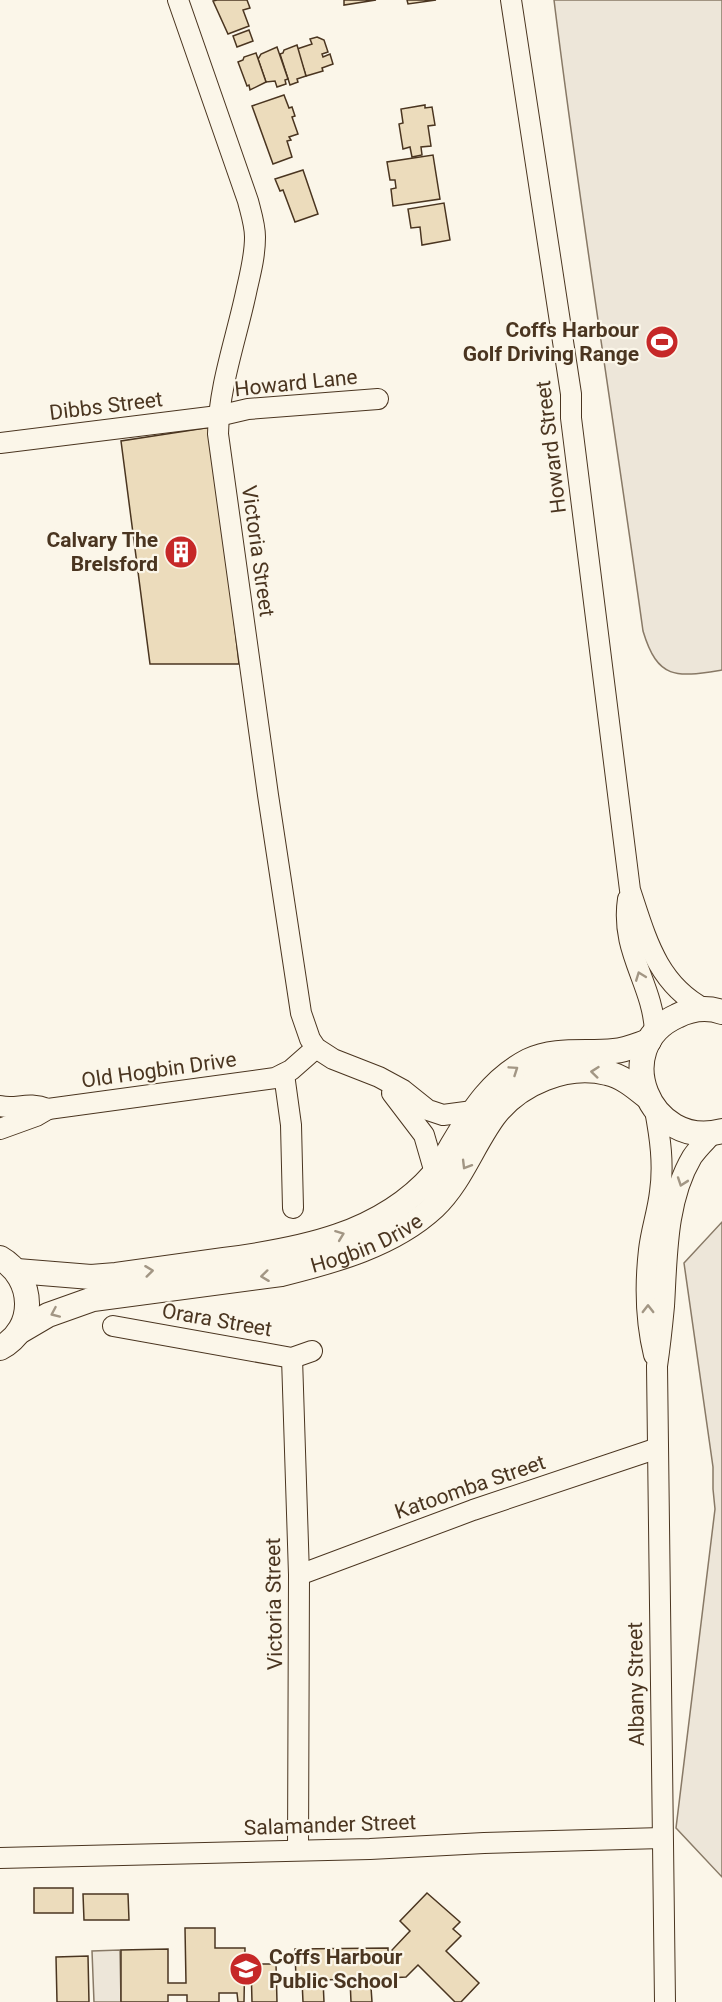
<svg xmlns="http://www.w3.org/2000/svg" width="722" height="2002" viewBox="0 0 722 2002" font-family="Roboto,sans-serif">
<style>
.green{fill:#ede6d9;stroke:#887966;stroke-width:1.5}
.building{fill:#ecdcbc;stroke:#4a3520;stroke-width:1.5}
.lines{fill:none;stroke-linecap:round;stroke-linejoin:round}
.minor-casing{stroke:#4a3520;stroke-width:22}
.major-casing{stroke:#4a3520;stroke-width:26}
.minor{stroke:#fbf6e9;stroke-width:20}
.major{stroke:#fbf6e9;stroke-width:24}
.oneway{stroke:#a29684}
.labels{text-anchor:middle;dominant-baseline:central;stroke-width:4.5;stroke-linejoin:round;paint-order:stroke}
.poi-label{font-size:21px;font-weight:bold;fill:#4a3520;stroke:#fbf6e9;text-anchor:end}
.street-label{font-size:21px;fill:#4a3520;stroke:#fbf6e9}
</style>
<rect width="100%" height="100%" fill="#fbf6e9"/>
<!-- green -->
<g class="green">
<path d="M554,0H722V670C677,677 658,681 643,631C614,421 580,211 554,0Z"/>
<path d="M722,1222V1877L676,1828L715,1509L713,1489V1467L684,1263Z"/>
<path d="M120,1950L121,2002H94L92,1951Z"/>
</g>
<!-- building -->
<g class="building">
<path d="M217,0H247L250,8L243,10L249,26L228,34L213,1Z"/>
<path d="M344,0H376L344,5Z"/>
<path d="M407,0H436L408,4Z"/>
<path d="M249,30L253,41L237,47L233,36Z"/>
<path d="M317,37L324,40L328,52L322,54L323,57L330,54L333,64L322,68L323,71L306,76L297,49L312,44L310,39Z"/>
<path d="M297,45L306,76L297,79L298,82L290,85L280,54L283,53L284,50Z"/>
<path d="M277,47L288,79L285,80L286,84L277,87L275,81L266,82L258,59L261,54Z"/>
<path d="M256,53L266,82L250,90L249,85L247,86L238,62L243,60L244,57Z"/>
<path d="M284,95L289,108L292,107L295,116L292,117L298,134L289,137L291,140L287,141L292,157L273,164L252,106Z"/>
<path d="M425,105V108L432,107L435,125L428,126L431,146L421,147L422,155L412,157L410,147L403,149L399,124L403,123L401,109Z"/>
<path d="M433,155L440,199L393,206L391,189L396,188L395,180H390L387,162Z"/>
<path d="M303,170L318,214L295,222L283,190L280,191L275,179Z"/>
<path d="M444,203L450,240L422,245L420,227L411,228L408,209Z"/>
<path d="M212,427L239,664H150L121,441Z"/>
<rect x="34" y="1888" width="39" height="25"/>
<path d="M427,1893L460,1922L453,1929L461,1936L446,1951L479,1983L461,2002H455L418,1965L406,1977L389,1978V1987H371L372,2002H351L350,1979L323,1980L324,2002H303L302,1980H296L295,1949L388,1948V1963H399L392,1950L410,1931L400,1921Z"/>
<path d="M83,1894H128L129,1920H84Z"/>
<path d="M185,1928H215V1948H245L244,2002H238L237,1993H219V2002H187V1995H168V2002H121V1950L168,1949V1983H186Z"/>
<path d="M88,1956L89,2002H57L56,1957Z"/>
<path d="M251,1964H276L277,2002H252Z"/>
</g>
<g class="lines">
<!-- minor casing -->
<g class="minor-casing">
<g id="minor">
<path d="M178,0L248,201C251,213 255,225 255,237C255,255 251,271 247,288C237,337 219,384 218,434L268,795L301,1013L310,1039L316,1048L333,1059L379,1077L403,1090L428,1110L443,1115L473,1111"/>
<path d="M511,0L571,394V418L630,890C646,938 657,984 705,1009"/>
<path d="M0,443L218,416L248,409L378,399"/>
<path d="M628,899C620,952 653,983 655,1032"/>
<path d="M284,1074L291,1125L293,1208"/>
<path d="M392,1093L424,1135L435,1173"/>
<path d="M0,1106C17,1110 27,1101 48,1109L275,1078L291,1070L316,1048"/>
<path d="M0,1129L36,1116L48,1109"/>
<path d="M113,1326L292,1358L312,1351"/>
<path d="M654,1355C646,1322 645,1285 649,1250C651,1231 658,1211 660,1192C664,1164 660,1137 655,1110"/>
<path d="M292,1358L299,1575L298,1850"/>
<path d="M299,1575L473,1510L658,1448"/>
<path d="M0,1858L370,1849L484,1843L662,1838"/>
<path d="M665,2002L657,1366C660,1346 662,1327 664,1306C667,1257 666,1201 692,1157C698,1148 706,1141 713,1133"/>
</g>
</g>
<!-- major casing -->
<g class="major-casing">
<g id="major">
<path d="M722,1012C707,1007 691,1009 677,1016C608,1047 649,1151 722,1131"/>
<path d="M0,1258C35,1278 37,1329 0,1348"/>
<path d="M17,1271L91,1277L116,1275C152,1270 188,1265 224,1260C300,1250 381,1235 434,1174C441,1165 447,1154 453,1144C473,1110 493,1079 528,1061C556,1048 585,1054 614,1051C626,1050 637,1045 649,1041"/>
<path id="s1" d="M19,1332L48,1315L93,1299L281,1274C334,1261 393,1245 434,1207C461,1181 472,1146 494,1116C519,1083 567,1063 607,1073C622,1076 635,1087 646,1096"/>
</g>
</g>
<!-- minor -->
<use href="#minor" class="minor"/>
<!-- major -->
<use href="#major" class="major"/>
</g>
<!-- one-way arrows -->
<defs><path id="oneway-chevron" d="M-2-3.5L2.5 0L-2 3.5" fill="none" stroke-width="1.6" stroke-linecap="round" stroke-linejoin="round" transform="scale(1.5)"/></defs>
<g class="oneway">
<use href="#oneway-chevron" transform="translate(640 976) rotate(-111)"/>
<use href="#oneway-chevron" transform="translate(514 1070) rotate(-34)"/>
<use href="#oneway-chevron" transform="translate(595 1072) rotate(-174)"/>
<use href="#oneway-chevron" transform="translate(466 1165) rotate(121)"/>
<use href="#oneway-chevron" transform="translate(682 1182) rotate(109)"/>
<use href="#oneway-chevron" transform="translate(340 1235) rotate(-21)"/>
<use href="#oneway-chevron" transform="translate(149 1271) rotate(-7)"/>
<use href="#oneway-chevron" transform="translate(265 1276) rotate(173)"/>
<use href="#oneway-chevron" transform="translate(648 1309) rotate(-90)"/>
<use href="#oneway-chevron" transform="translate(55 1313) rotate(156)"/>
</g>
<!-- icons -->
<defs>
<g id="stadium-disc" transform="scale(1.725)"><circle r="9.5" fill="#c62828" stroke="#fbf6e9"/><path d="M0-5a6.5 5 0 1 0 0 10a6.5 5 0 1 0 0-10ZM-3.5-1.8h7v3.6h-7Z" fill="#fff"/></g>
<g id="building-disc" transform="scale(1.725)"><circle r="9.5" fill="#c62828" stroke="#fbf6e9"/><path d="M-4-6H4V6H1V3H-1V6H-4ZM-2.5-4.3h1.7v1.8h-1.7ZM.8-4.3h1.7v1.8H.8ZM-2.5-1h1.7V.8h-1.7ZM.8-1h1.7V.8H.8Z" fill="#fff"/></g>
<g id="school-disc" transform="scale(1.725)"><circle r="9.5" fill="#c62828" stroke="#fbf6e9"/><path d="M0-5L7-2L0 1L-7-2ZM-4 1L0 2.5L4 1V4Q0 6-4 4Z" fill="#fff"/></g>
</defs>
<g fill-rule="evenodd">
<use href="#stadium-disc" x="662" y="342"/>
<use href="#building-disc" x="181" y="552"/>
<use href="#school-disc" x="246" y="1969"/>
</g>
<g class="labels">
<!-- poi labels -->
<g class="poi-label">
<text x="639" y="330">Coffs Harbour<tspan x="639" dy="24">Golf Driving Range</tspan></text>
<text x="158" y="540">Calvary The<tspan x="158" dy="24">Brelsford</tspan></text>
<text x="269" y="1957" text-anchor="start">Coffs Harbour<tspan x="269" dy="24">Public School</tspan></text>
</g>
<!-- street labels -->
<g class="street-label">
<text transform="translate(296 383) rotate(-6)">Howard Lane</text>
<text transform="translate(106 406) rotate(-7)">Dibbs Street</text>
<text transform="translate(551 447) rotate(-97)">Howard Street</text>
<text transform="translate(258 551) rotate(82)">Victoria Street</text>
<text transform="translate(159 1070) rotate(-8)">Old Hogbin Drive</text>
<text stroke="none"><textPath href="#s1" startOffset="362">Hogbin Drive</textPath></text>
<text transform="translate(217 1320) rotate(10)">Orara Street</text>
<text transform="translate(470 1487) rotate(-19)">Katoomba Street</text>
<text transform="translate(274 1604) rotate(-91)">Victoria Street</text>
<text transform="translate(636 1684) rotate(-91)">Albany Street</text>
<text transform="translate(330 1825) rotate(-2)">Salamander Street</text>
</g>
</g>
</svg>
